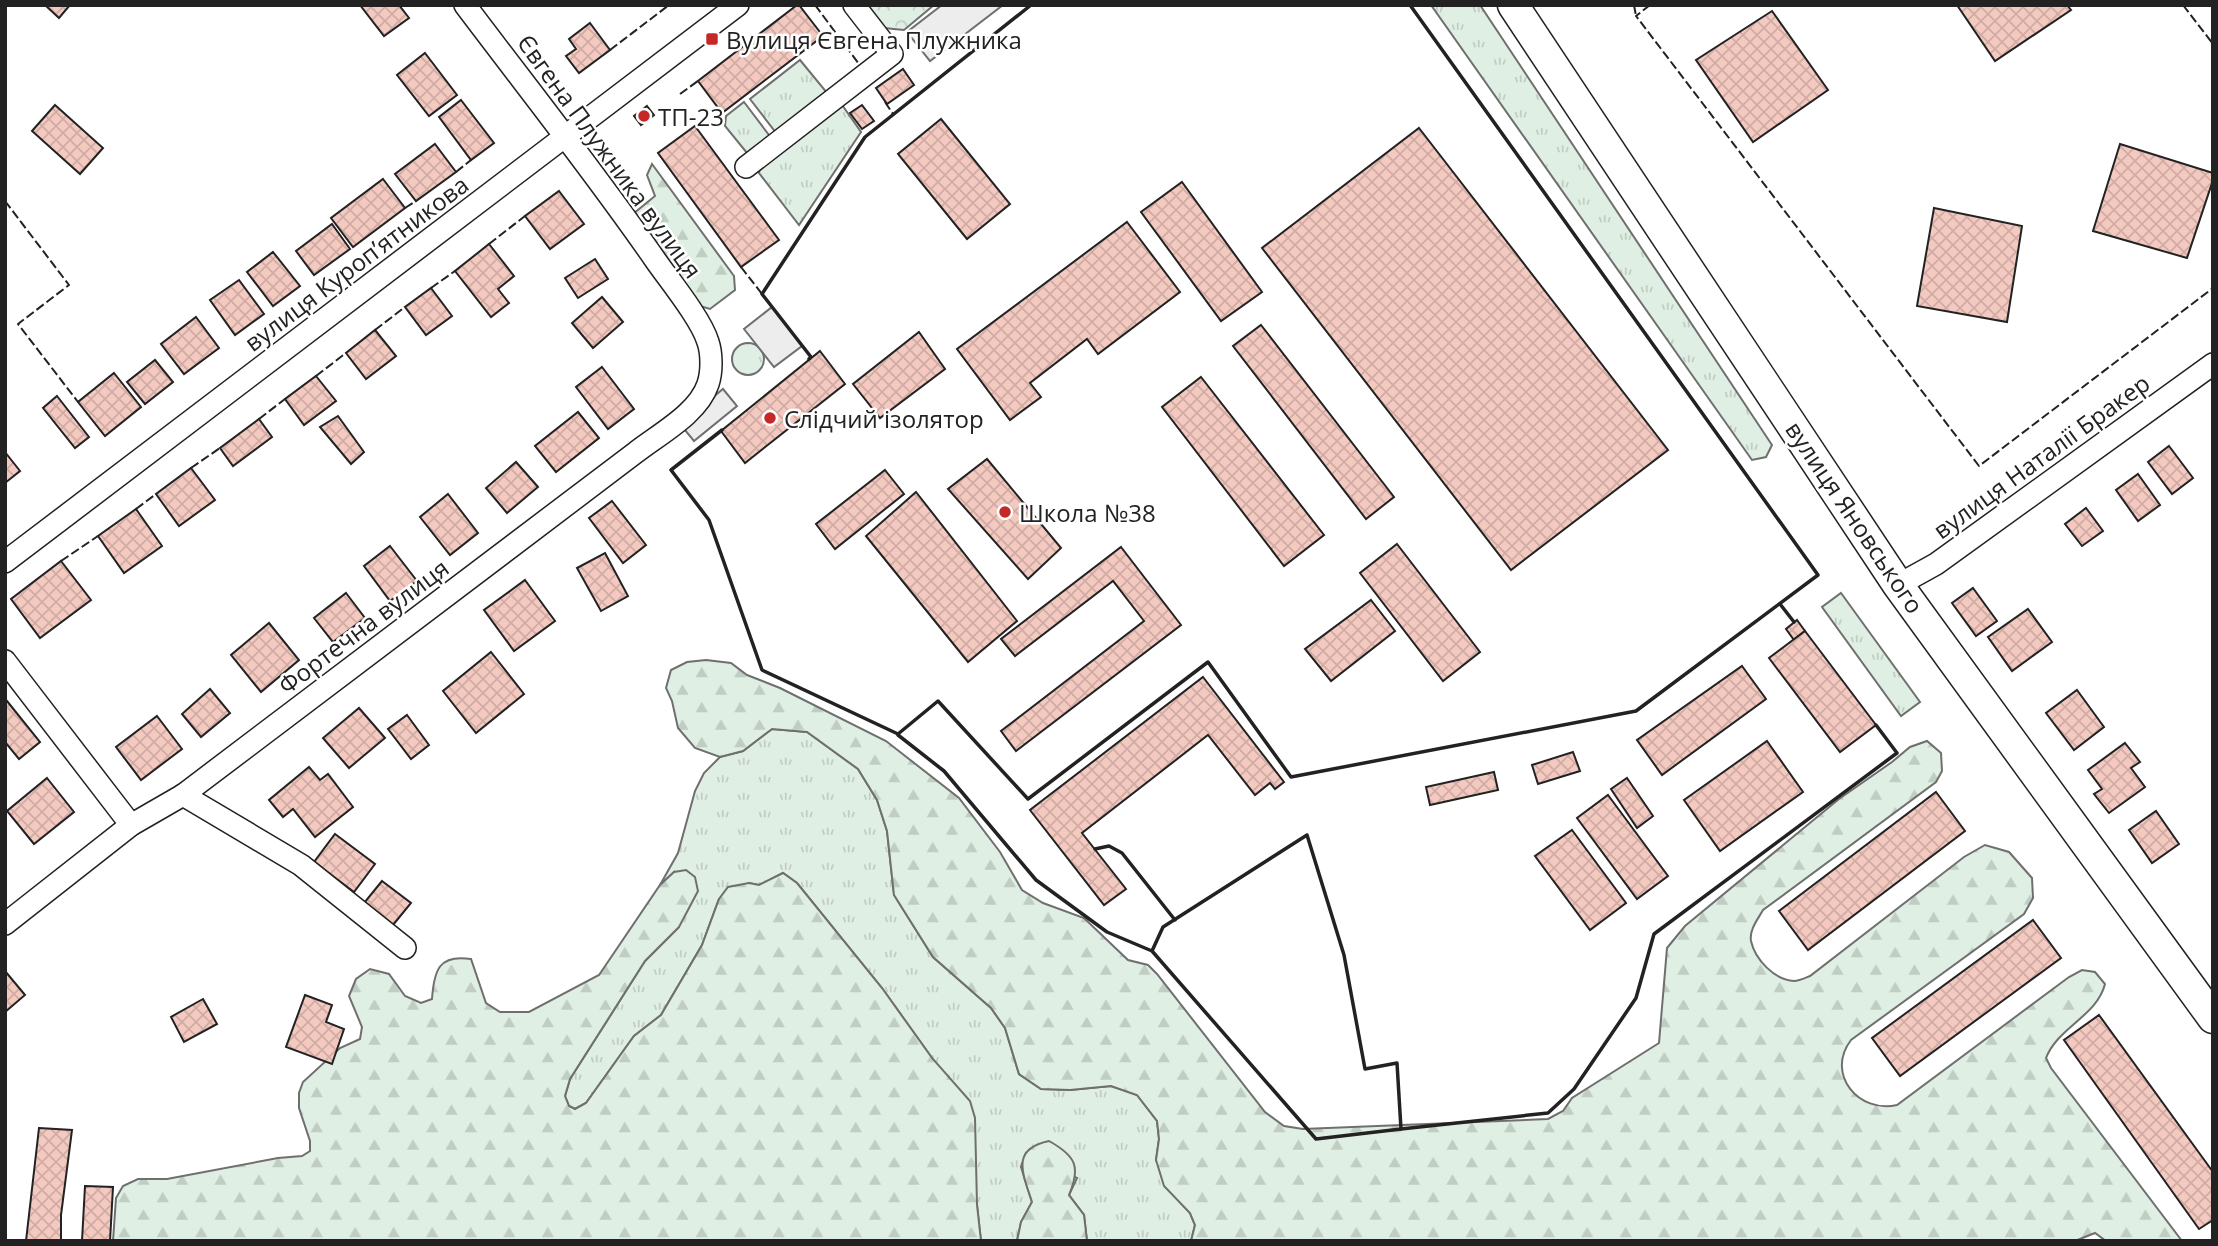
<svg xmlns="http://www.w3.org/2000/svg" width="2218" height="1246" viewBox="0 0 2218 1246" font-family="'Open Sans',sans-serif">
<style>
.grass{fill:url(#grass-tufts);stroke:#6f6f6f;stroke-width:2}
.forest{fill:url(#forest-firs);stroke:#6f6f6f;stroke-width:2}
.park{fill:url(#park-crowns);stroke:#6f6f6f;stroke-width:2}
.parking{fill:#ededed;stroke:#6f6f6f;stroke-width:2}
.building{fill:url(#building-cross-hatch);stroke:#222;stroke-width:2}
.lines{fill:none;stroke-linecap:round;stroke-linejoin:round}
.street-casing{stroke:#222;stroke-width:24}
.secondary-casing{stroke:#222;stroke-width:33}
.street{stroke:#fff;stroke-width:21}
.secondary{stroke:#fff;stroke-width:30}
.fence{stroke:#222;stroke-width:2;stroke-dasharray:9 3.5;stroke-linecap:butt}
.wall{stroke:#222;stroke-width:3.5}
.poi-dot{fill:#c62828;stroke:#fff;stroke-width:2.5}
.labels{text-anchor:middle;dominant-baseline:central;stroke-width:5;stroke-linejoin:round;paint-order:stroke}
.poi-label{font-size:24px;fill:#222;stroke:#fff;text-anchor:start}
.street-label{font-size:24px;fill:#222;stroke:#fff}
</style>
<defs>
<pattern id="grass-tufts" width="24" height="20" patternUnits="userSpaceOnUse" patternTransform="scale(1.75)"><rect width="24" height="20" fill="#e0efe3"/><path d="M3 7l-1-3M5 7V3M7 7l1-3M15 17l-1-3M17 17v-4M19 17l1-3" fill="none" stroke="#c0cdc2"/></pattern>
<pattern id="forest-firs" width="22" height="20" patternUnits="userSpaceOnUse" patternTransform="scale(1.75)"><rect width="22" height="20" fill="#e0efe3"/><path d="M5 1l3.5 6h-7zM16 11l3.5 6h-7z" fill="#c0cdc2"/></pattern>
<pattern id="park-crowns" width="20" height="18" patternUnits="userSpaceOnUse" patternTransform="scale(1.75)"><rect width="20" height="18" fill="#e0efe3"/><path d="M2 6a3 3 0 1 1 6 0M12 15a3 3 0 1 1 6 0" fill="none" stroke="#c0cdc2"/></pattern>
<pattern id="building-cross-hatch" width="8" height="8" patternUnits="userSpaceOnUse" patternTransform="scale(1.75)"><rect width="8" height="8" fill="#f3c9c0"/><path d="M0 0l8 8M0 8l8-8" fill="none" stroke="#d0aca5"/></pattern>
</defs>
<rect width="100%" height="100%" fill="#fff"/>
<!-- grass -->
<g class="grass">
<path d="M1431,5H1480L1772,445L1766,457L1752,460Z"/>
<path d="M800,60L828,94L777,134L750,99Z"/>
<path d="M744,102L772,139L753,154L747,153L725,126L726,116Z"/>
<path d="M840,102L861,132L799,225L759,173L761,163Z"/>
<circle cx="748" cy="359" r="16"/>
<path d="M1841,593L1920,702L1901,716L1822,607Z"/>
<path d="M772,729L807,732L858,769L877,800L887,831L894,895L933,957L991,1008L1005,1028L1019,1074L1041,1089L1070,1090L1111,1086L1137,1095L1157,1121L1159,1139L1156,1160L1178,1200L1190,1213L1195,1225L1191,1241H1087L1084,1215L1069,1195L1077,1178L1026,1153L1021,1167L1032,1202L1021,1222L1017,1241H981L977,1205L932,1058L882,988L797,883L783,873L759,885L749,883L719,899L702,945L661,1015L634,1036L586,1103L575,1109L569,1106L565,1096L570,1079L645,961L679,927L674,872L660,885L678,853L695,791L704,773L720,757L743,751Z"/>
</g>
<!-- forest -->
<g class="forest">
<path d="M652,164L734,276L735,290L710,309L693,304L633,214L655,196L647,175Z"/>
<path d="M706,660L731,663L747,675L780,688L886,741L959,798L1000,852L1022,890L1043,903L1084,918L1128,960L1148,965L1157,974L1265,1112L1284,1126L1303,1129L1548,1119L1563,1111L1572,1098L1659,1043L1667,948L1685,926L1839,799L1892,762L1910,747L1927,741L1941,753L1942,771L1936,782L1763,910C1758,919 1749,930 1751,941C1755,959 1774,980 1794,981C1799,981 1805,978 1810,976L1964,857L1985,845L2009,852L2032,878L2033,898L2024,914L1851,1040C1825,1074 1859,1114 1897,1105L2069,977L2082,970L2095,972L2105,984C2097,1016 2058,1027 2046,1058L2051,1068L2182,1241H2106L2095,1233L2075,1241H1191L1195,1225L1190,1213L1164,1186L1156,1160L1159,1139L1157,1121L1137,1095L1111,1086L1070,1090L1041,1089L1019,1074L1005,1028L991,1008L933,957L894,895L887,831L877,800L858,769L807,732L772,729L743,751L720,757L695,748L678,728L672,701L666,688L671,670L687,662Z"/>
<path d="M686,870L695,877L698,891L679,927L645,961L570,1079L565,1096L569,1106L575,1109L586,1103L634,1036L661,1015L702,945L719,899L728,887L749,883L759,885L783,873L797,883L882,988L932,1058L970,1101L975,1118L977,1205L981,1241H113L116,1198L123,1186L138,1179H167L278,1158L302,1156L310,1151V1141L299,1108V1093L303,1082L340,1048L360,1039L362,1027L349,996L356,979L370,969L389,974L405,996L421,1003L432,999C434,970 439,954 471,959L486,1003L500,1012H529L599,975L660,885L674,872Z"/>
<path d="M1049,1141C1076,1156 1081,1167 1069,1195L1084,1215L1087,1241H1017L1021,1222L1032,1202C1023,1174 1010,1149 1049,1141Z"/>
</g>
<!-- park -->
<path class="park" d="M867,5H934L904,30L884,28Z"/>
<!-- parking -->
<g class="parking">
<path d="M942,5H1003L930,61L907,32Z"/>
<path d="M772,307L802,346L774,367L744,329Z"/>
<path d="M723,389L737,406L694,441L680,424Z"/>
</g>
<!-- building -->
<g class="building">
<path d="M45,5H70L59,18Z"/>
<path d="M360,5H399L409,18L384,36Z"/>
<path d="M797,5H799L823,36L722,113L698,81Z"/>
<path d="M1957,5H2067L2071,10L1995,61Z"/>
<path d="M1772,11L1828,90L1753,142L1696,60Z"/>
<path d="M590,23L610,50L579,73L566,56L576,49L569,39Z"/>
<path d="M425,53L457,95L429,116L397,75Z"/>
<path d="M903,69L914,85L887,104L876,88Z"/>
<path d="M461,100L494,143L471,160L439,117Z"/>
<path d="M55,105L103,148L80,174L32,131Z"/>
<path d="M862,105L874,121L862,129L850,113Z"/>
<path d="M647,106L654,115L641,125L634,116Z"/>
<path d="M941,119L1010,204L967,239L898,154Z"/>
<path d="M695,126L779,240L741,267L658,153Z"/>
<path d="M1419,128L1668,450L1511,570L1262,248Z"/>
<path d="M435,144L456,172L416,201L395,174Z"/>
<path d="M2120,144L2213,173V180L2187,258L2093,231Z"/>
<path d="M383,179L405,208L353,247L331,218Z"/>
<path d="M1182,182L1262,292L1221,321L1141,212Z"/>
<path d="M559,191L584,224L550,249L525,216Z"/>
<path d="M1934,208L2022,226L2007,322L1917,306Z"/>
<path d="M1127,222L1180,292L1098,354L1087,339L1030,383L1041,397L1010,420L957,349Z"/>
<path d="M332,224L350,249L314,275L296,251Z"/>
<path d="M489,244L514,276L498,289L509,303L491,317L455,271Z"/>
<path d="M273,252L300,286L273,306L247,272Z"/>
<path d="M595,259L608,279L578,298L565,278Z"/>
<path d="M239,280L264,314L235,335L210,300Z"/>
<path d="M431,288L452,316L426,335L405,307Z"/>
<path d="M602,297L623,322L593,348L572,323Z"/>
<path d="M196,317L219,348L184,374L161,344Z"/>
<path d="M1261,325L1394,497L1366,519L1233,346Z"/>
<path d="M375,330L396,356L366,379L346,353Z"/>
<path d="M919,332L945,369L880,418L853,384Z"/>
<path d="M820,351L845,384L745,463L721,431Z"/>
<path d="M155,360L173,382L145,404L127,382Z"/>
<path d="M602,367L634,409L608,429L576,387Z"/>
<path d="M114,373L141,407L105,436L78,402Z"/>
<path d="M316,376L336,401L304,425L285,399Z"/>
<path d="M1201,377L1324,535L1284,566L1162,407Z"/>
<path d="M57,396L89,437L75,448L43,408Z"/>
<path d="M578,412L599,438L556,472L535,446Z"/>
<path d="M338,416L364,452L351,464L320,427Z"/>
<path d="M259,419L272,437L233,466L220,448Z"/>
<path d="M2169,446L2193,478L2172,494L2148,462Z"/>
<path d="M5,452L20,471L5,483Z"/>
<path d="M987,459L1061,548L1028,579L948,489Z"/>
<path d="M516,462L538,487L507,513L486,488Z"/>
<path d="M191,468L215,500L179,526L156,494Z"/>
<path d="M885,470L904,494L835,549L816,524Z"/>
<path d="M2138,474L2160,505L2138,521L2116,490Z"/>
<path d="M916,492L1017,621L968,662L866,536Z"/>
<path d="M448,494L478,533L450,555L420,517Z"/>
<path d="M612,501L646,545L623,563L589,518Z"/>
<path d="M2086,508L2103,531L2082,546L2065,524Z"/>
<path d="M136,509L162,546L124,573L98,536Z"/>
<path d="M1397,544L1480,652L1443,681L1360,573Z"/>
<path d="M390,546L417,581L390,601L364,566Z"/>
<path d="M1121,547L1181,625L1016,751L1001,731L1144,621L1113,581L1015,656L1001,639Z"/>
<path d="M605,553L628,596L601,611L577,568Z"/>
<path d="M61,561L91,600L40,638L11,599Z"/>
<path d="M525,580L555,621L514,651L484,610Z"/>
<path d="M1973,588L1997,621L1976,636L1952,603Z"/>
<path d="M346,593L365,618L333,642L314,618Z"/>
<path d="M1371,600L1395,631L1331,681L1305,649Z"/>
<path d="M2028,609L2052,642L2012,671L1988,637Z"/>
<path d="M1797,620L1805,631L1794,640L1786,629Z"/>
<path d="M269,623L299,660L261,692L231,655Z"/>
<path d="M1805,631L1876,725L1840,752L1769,658Z"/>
<path d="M491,652L524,694L476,733L443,691Z"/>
<path d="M1742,666L1766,699L1662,775L1637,740Z"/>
<path d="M1203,677L1284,782L1275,789L1270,783L1255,795L1208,735L1082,833L1126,889L1104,905L1030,810Z"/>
<path d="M210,689L230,713L201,737L182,714Z"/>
<path d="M2077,690L2104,727L2074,750L2046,713Z"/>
<path d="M7,701L40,742L19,759L5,742V702Z"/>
<path d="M359,708L385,738L349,768L323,738Z"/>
<path d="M407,715L429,745L411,759L388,729Z"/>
<path d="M157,716L182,749L141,780L116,747Z"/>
<path d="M1767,741L1803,792L1720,851L1684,800Z"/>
<path d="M2125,743L2140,762L2131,768L2145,787L2109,813L2094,794L2102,789L2088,770Z"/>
<path d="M1573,752L1580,771L1538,784L1532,765Z"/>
<path d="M309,767L320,780L328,774L353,807L315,837L293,809L283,817L269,800Z"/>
<path d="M1494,772L1498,790L1430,805L1426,787Z"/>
<path d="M47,778L74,812L34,844L7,811Z"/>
<path d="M1627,778L1653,816L1637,828L1611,789Z"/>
<path d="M1936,792L1965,831L1808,950L1779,911Z"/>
<path d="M1608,795L1668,876L1637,899L1577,818Z"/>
<path d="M2156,811L2179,844L2152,863L2129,830Z"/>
<path d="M1572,830L1626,903L1590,930L1535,856Z"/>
<path d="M335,834L375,864L354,892L314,862Z"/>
<path d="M382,881L411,903L393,925L364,903Z"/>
<path d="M2033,920L2061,958L1900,1076L1872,1038Z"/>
<path d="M5,971L25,995L5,1012Z"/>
<path d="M305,995L332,1005L326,1022L344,1029L332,1064L286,1047Z"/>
<path d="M203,999L217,1024L184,1042L171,1017Z"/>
<path d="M2099,1015L2213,1172V1220L2199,1229L2064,1040Z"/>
<path d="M39,1128L72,1130L61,1215V1241H26Z"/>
<path d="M85,1186L113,1187L110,1241H82Z"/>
</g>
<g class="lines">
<!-- street casing -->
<g class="street-casing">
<g id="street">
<path d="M746,167L892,54L854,5"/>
<path d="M5,562L738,5"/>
<path d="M1898,585L1936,564L2213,364"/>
<path d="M5,661L131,825"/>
<path d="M183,795L301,865L405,948"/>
<path d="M5,924L131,825L183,795L635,453C659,434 698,414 708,384C712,372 712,354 708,342C701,319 670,281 656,261C596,174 529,90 465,5"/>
</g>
</g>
<!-- secondary casing -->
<g class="secondary-casing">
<path id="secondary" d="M1513,5L1898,585L2213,1018"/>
</g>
<!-- street -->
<use href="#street" class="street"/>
<!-- secondary -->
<use href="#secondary" class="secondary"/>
<!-- fence -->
<g class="fence">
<path d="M815,5L859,64"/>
<path d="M1634,5L1636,16"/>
<path d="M1650,5L1636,16L1979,466L2213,288"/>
<path d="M2183,5L2213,44"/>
<path d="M610,50L669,5"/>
<path d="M680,94L698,81"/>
<path d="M885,102L893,114"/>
<path d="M456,172L471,160"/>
<path d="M5,201L69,285L18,324L78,402"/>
<path d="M405,208L416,201"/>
<path d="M489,244L525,216"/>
<path d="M741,267L762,294"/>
<path d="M431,288L455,271"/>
<path d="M375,330L405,307"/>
<path d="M316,376L346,353"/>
<path d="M259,419L285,399"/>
<path d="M191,468L220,448"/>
<path d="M136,509L156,494"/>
<path d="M61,561L98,536"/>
</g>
<!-- wall -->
<g class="wall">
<path d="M809,359L811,357L762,294L865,137L1031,5"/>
<path d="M722,430L671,470L709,520L762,670L898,734L938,701L1028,799L1208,662L1291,777L1636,711L1818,575L1410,5"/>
<path d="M1780,604L1794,622"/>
<path d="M898,735L944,771L1036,880L1107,932L1152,951L1316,1139L1401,1129L1397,1063L1365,1069L1344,955L1307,835L1163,927L1152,951"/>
<path d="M1095,849L1109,846L1122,853L1175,920"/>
<path d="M1401,1129L1548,1113L1574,1089L1636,998L1654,934L1897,753L1876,725"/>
</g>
</g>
<!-- markers -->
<g class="poi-dot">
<rect x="705" y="32" width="14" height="14" rx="3.5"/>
<circle cx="644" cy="116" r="7"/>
<circle cx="770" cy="418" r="7"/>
<circle cx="1005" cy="512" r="7"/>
</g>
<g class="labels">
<!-- poi labels -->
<g class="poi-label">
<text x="726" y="39">Вулиця Євгена Плужника</text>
<text x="658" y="116">ТП-23</text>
<text x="784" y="418">Слідчий ізолятор</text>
<text x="1019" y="512">Школа №38</text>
</g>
<!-- street labels -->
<g class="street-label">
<text transform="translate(610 156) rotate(54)">Євгена Плужника вулиця</text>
<text transform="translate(356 263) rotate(-37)">вулиця Куропʼятникова</text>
<text transform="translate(2041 456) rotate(-36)">вулиця Наталії Бракер</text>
<text transform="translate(1855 517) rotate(56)">вулиця Яновського</text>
<text transform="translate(363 626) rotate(-37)">Фортечна вулиця</text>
</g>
</g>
<!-- border -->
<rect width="2218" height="1246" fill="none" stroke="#222222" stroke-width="14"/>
</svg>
